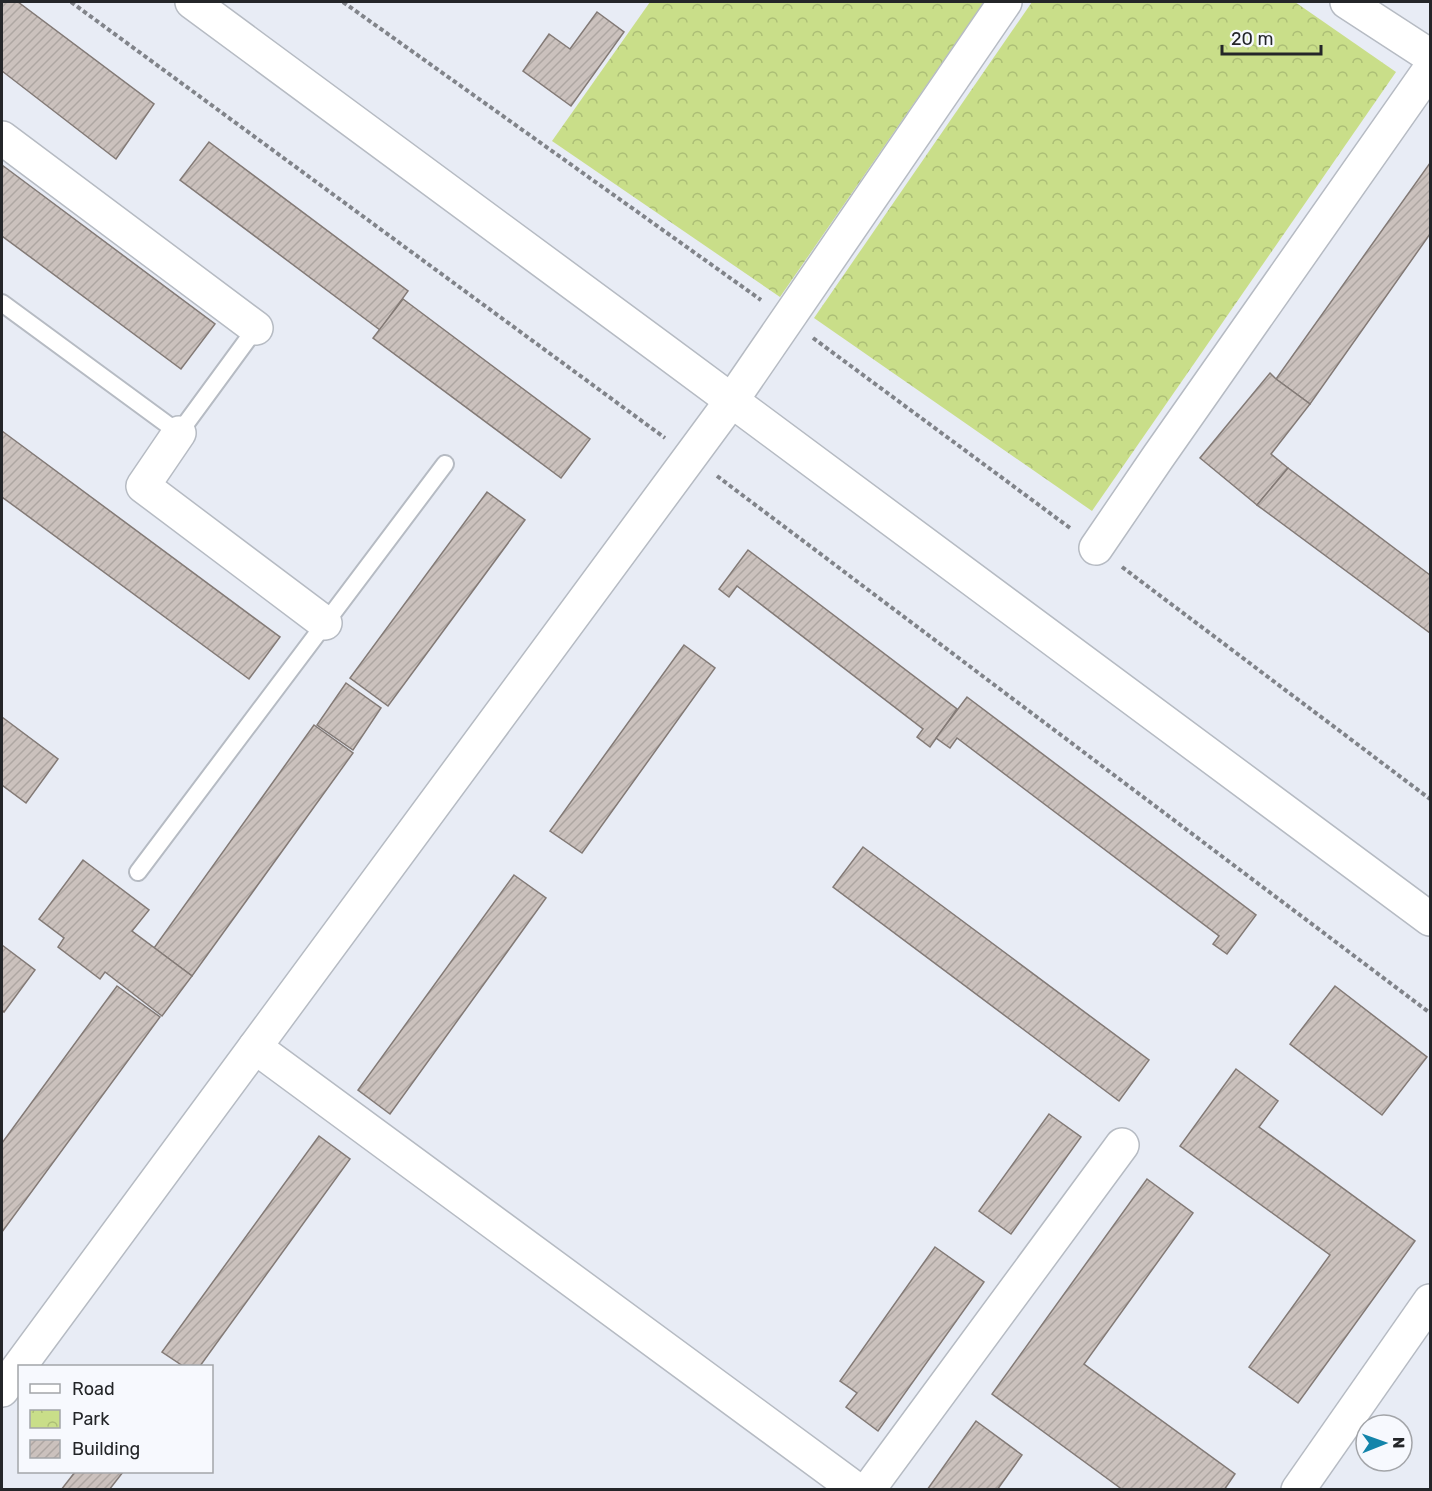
<svg xmlns="http://www.w3.org/2000/svg" width="1432" height="1491" viewBox="0 0 1432 1491" font-family="Rubik,sans-serif">
<style>
.park{fill:url(#park-crowns)}
.building{fill:url(#building-hatch);stroke:#837a76;stroke-width:1.5}
.lines{fill:none;stroke-linecap:round;stroke-linejoin:round}
.service-casing{stroke:#b6bbc3;stroke-width:20}
.minor-casing{stroke:#b6bbc3;stroke-width:36}
.tertiary-casing{stroke:#b6bbc3;stroke-width:36}
.trunk-casing{stroke:#b6bbc3;stroke-width:36}
.path{stroke:#81848a;stroke-width:4;stroke-dasharray:4.5 3;stroke-linecap:butt}
.service{stroke:#fff;stroke-width:16}
.minor{stroke:#fff;stroke-width:33}
.tertiary{stroke:#fff;stroke-width:33}
.trunk{stroke:#fff;stroke-width:33}
</style>
<defs>
<pattern id="park-crowns" width="20" height="18" patternUnits="userSpaceOnUse" patternTransform="scale(1.5)"><rect width="20" height="18" fill="#c9de89"/><path d="M2 6a3 3 0 1 1 6 0M12 15a3 3 0 1 1 6 0" fill="none" stroke="#acbe76"/></pattern>
<pattern id="building-hatch" width="6" height="6" patternUnits="userSpaceOnUse" patternTransform="scale(1.5)"><rect width="6" height="6" fill="#cbc1bd"/><path d="M-1 1l2-2M0 6l6-6M5 7l2-2" fill="none" stroke="#aea6a2"/></pattern>
</defs>
<rect width="100%" height="100%" fill="#e8ecf5"/>
<!-- park -->
<g class="park">
<path d="M650,2H984L780,297L552,141Z"/>
<path d="M1032,2H1295L1396,72L1092,511L814,318Z"/>
</g>
<!-- building -->
<g class="building">
<path d="M2,2H18L154,104L116,159L2,71Z"/>
<path d="M597,12L624,32L571,106L523,71L549,34L570,49Z"/>
<path d="M209,142L408,291L380,330L180,180Z"/>
<path d="M1430,163V234L1310,404L1276,379Z"/>
<path d="M2,165L215,324L181,369L2,236Z"/>
<path d="M403,299L590,439L561,478L373,338Z"/>
<path d="M1270,373L1276,379L1310,404L1271,454L1288,468L1257,505L1200,458Z"/>
<path d="M2,431L280,637L249,679L2,497Z"/>
<path d="M1288,468L1430,575V633L1257,505Z"/>
<path d="M487,492L525,520L388,706L350,678Z"/>
<path d="M748,550L957,709L930,747L917,737L923,729L737,586L729,597L719,589Z"/>
<path d="M684,645L715,668L582,853L550,831Z"/>
<path d="M346,683L381,708L353,750L317,725Z"/>
<path d="M967,697L1256,915L1227,954L1213,944L1219,936L957,738L950,748L936,738Z"/>
<path d="M2,717L58,759L26,803L2,785Z"/>
<path d="M314,725L353,753L192,976L154,948Z"/>
<path d="M863,847L1149,1060L1119,1101L833,887Z"/>
<path d="M83,860L149,910L132,931L192,976L162,1016L105,972L100,979L58,947L64,938L39,919Z"/>
<path d="M514,875L546,898L390,1114L358,1090Z"/>
<path d="M2,945L35,970L4,1012L2,1010Z"/>
<path d="M117,986L160,1017L2,1232V1143Z"/>
<path d="M1335,986L1427,1057L1382,1115L1290,1044Z"/>
<path d="M1236,1069L1278,1101L1259,1127L1415,1241L1298,1403L1249,1367L1330,1255L1180,1146Z"/>
<path d="M1049,1114L1081,1137L1011,1234L979,1211Z"/>
<path d="M319,1136L350,1159L200,1366H183L162,1352Z"/>
<path d="M1147,1179L1193,1213L1084,1364L1235,1474L1224,1490H1123L992,1394Z"/>
<path d="M935,1247L984,1282L878,1431L846,1407L857,1393L840,1381Z"/>
<path d="M976,1421L1022,1455L997,1490H927Z"/>
<path d="M75,1472H123L109,1490H61Z"/>
</g>
<g class="lines">
<!-- service casing -->
<g class="service-casing">
<g id="service">
<path d="M2,303L179,433L256,328"/>
<path d="M138,872L445,464"/>
</g>
</g>
<!-- minor casing -->
<g class="minor-casing">
<g id="minor">
<path d="M1347,2L1430,56"/>
<path d="M2,138L256,328"/>
<path d="M732,400L1005,2"/>
<path d="M179,433L143,486L325,623"/>
<path d="M1096,548L1158,457L1430,69"/>
<path d="M255,1047L857,1490"/>
<path d="M868,1490L1122,1145"/>
<path d="M1298,1490L1430,1301"/>
</g>
</g>
<!-- tertiary casing -->
<g class="tertiary-casing">
<path id="tertiary" d="M2,1390L732,400"/>
</g>
<!-- trunk casing -->
<g class="trunk-casing">
<path id="trunk" d="M192,2C606,306 1017,613 1430,919"/>
</g>
<!-- path -->
<g class="path">
<path d="M71,2L665,438"/>
<path d="M343,2L761,300"/>
<path d="M813,338L1070,528"/>
<path d="M717,476L1430,1013"/>
<path d="M1122,567L1430,799"/>
</g>
<!-- service -->
<use href="#service" class="service"/>
<!-- minor -->
<use href="#minor" class="minor"/>
<!-- tertiary -->
<use href="#tertiary" class="tertiary"/>
<!-- trunk -->
<use href="#trunk" class="trunk"/>
</g>
<!-- border -->
<rect width="1432" height="1491" fill="none" stroke="#242629" stroke-width="6"/>
<!-- legend -->
<rect x="18" y="1365" width="195" height="108" fill="#f7f9fe" stroke="#a3a5a9" stroke-width="1.5"/>
<rect x="30" y="1384" width="30" height="9" fill="#ffffff" stroke="#a3a5a9" stroke-width="1.5"/>
<text x="72" y="1395" font-size="18" fill="#242629">Road</text>
<rect x="30" y="1410" width="30" height="18" fill="url(#park-crowns)" stroke="#a3a5a9" stroke-width="1.5"/>
<text x="72" y="1425" font-size="18" fill="#242629">Park</text>
<rect x="30" y="1440" width="30" height="18" fill="url(#building-hatch)" stroke="#a3a5a9" stroke-width="1.5"/>
<text x="72" y="1455" font-size="18" fill="#242629">Building</text>
<!-- north arrow -->
<g transform="translate(1384 1443) rotate(89)"><circle r="28" fill="#f7f9fe" stroke="#a3a5a9" stroke-width="1.5"/>
<path d="M0-4.5L10 22L0 15L-10 22Z" fill="#1384aa"/>
<text y="-9" font-size="16" font-weight="bold" text-anchor="middle" fill="#242629">N</text>
</g>
<!-- scale -->
<path d="M1222 45v9h99v-9" fill="none" stroke="#242629" stroke-width="3"/>
<text x="1231" y="45" font-size="18" fill="#242629" stroke="#f7f9fe" stroke-width="4.5" paint-order="stroke">20 m</text>
</svg>
